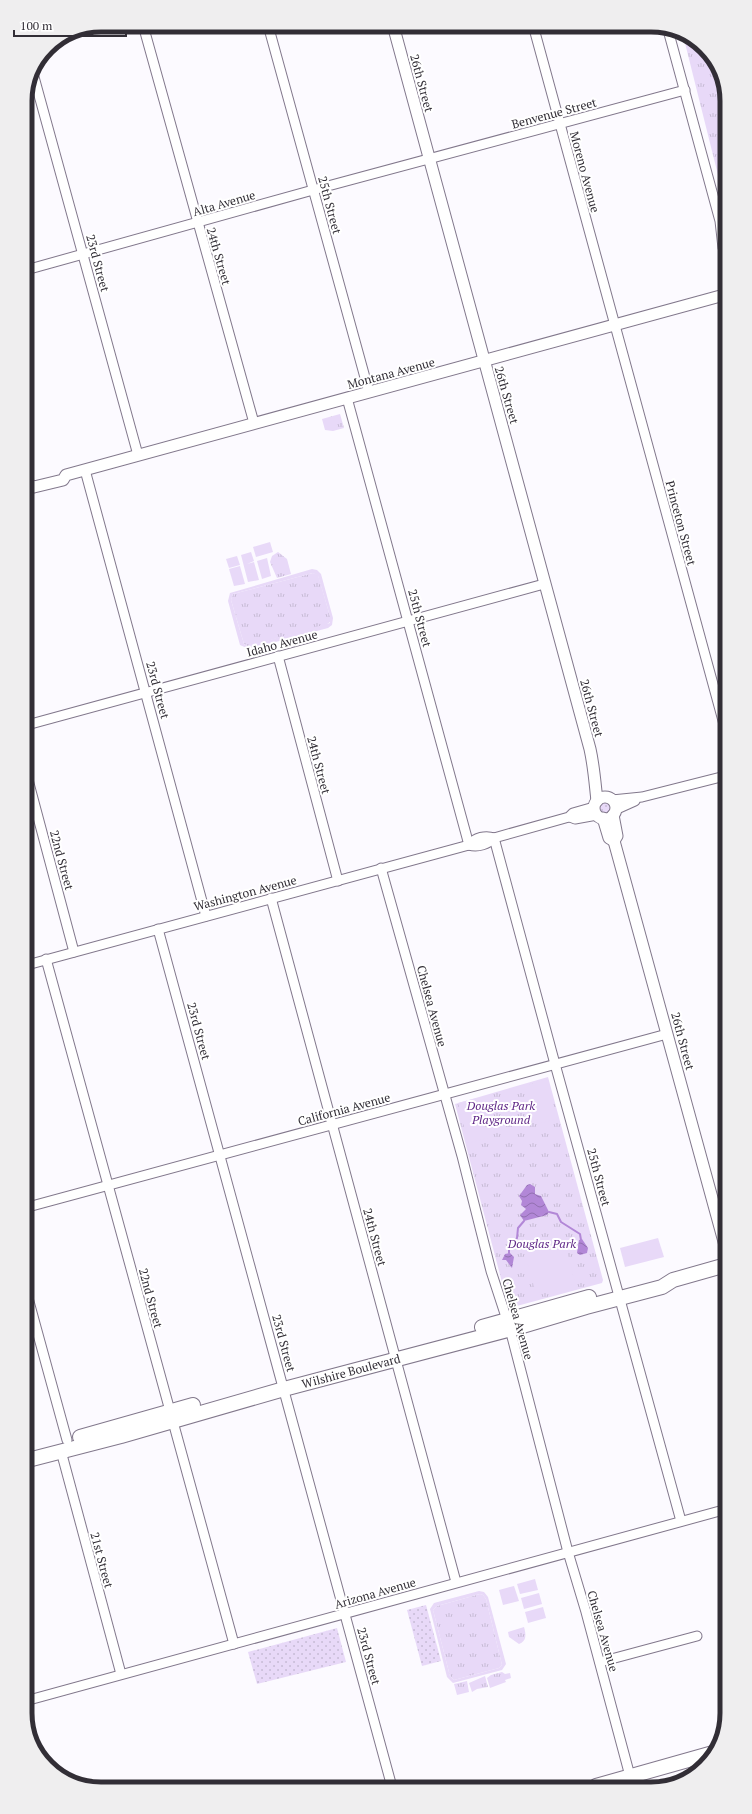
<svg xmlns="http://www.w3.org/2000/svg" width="752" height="1814" viewBox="0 0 752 1814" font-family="'PT Serif',serif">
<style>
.grass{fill:url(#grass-tufts)}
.garden{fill:url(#garden-dots)}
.pitch{fill:#e8d9f8;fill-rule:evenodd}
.water{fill:url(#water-waves)}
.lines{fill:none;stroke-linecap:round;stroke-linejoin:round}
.stream{stroke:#b287d7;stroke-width:2}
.minor-casing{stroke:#82788c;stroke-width:11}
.tertiary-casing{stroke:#82788c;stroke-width:13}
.primary-casing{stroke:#82788c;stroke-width:16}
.minor{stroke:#fff;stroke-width:9}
.tertiary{stroke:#fff;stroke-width:11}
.primary{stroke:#fff;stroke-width:14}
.labels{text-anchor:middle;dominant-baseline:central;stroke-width:4;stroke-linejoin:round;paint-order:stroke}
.street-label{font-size:12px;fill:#322e36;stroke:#fff}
.park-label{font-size:12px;font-style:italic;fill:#602887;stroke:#fff}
.rim{fill:none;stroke:#322e36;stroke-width:5}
</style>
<defs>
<pattern id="grass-tufts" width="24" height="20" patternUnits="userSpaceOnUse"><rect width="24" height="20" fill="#e8d9f8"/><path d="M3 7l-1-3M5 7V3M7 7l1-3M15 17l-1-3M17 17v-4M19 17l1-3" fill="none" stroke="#c7bbd5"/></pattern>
<pattern id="garden-dots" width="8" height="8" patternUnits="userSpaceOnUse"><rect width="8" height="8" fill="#e8d9f8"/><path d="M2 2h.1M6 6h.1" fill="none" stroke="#c7bbd5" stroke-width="1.8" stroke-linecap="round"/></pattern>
<pattern id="water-waves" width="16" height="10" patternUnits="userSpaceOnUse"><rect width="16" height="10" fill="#b287d7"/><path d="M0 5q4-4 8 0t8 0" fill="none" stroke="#916faf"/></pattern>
</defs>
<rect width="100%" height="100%" fill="#fcfaff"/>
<!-- grass -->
<g class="grass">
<path d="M683,35L698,41L723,77V195Z"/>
<path d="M340,414L344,428L333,431L325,430L322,419Z"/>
<path d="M278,552L287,559L291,574L277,578L270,562L272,556Z"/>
<path d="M313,573L318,575L330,616V622L326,625L248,646L244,644L231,600L233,594Z"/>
<path d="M548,1077L603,1280L602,1283L513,1307L508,1305L455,1104Z"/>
<path d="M480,1594L483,1595L486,1599L502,1665L499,1668L454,1680L450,1676L433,1610L437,1606Z"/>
<path d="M524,1627C526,1634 527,1641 519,1644L509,1637L508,1632Z"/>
<path d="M502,1672L505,1674L510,1673L511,1678L505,1680L506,1682L490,1688L487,1678L491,1675Z"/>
<path d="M485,1676L488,1687L477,1689L472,1692L469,1683Z"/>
<path d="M467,1681L469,1692L457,1695L454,1684Z"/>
</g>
<!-- garden -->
<g class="garden">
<circle cx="605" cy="808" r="7"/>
<path d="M426,1605L441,1661L422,1666L407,1610Z"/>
<path d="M337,1628L346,1662L257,1684L248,1652Z"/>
</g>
<!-- pitch -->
<g class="pitch">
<path d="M270,542L273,552L256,557L253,547Z"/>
<path d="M251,552L254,561L247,564L254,562L259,580L248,582L241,555Z"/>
<path d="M237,556L240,565L229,568L226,559Z"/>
<path d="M267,558L271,576L262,579L257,561Z"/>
<path d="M240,566L245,584L234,586L229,569Z"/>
<path d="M312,569L317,570L321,574L333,618L332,625L328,628L249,649L240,645L228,601L230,593ZM313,573L318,576L330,616V623L248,646L244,644L231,600L233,594Z"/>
<path d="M546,1079L557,1119L541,1123L537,1121L527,1085Z"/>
<path d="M477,1098L488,1138L468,1143L458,1103Z"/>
<path d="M658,1238L664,1257L625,1267L620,1248Z"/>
<path d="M565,1243L575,1283L536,1294L525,1254Z"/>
<path d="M535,1579L538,1590L520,1594L517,1584Z"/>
<path d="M514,1586L519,1601L503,1605L499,1590Z"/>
<path d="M479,1591L484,1592L488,1597L506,1664L502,1670L453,1683L447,1677L430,1609L434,1603ZM480,1594L483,1595L486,1599L502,1665L499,1668L454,1680L450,1676L433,1610L437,1606Z"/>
<path d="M539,1593L542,1604L524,1609L521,1598Z"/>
<path d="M543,1607L546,1618L528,1623L525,1612Z"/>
</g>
<!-- water -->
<g class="water">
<path d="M530,1184L535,1187V1194L541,1196L549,1212L547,1215L524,1221L520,1215L526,1209L521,1205L522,1201L519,1196L527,1185Z"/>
<path d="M582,1239L588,1248L587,1253L580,1255L577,1253L579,1240Z"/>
<path d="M510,1253L514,1257L512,1268L506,1260H502L505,1254Z"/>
</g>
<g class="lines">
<!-- stream -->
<g class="stream">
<path d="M549,1212L557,1214L561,1222L580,1234L581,1240"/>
<path d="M509,1253V1247L517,1238L518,1228L524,1221"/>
</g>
<!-- minor casing -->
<g class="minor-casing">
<g id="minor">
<path d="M143,25L254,423"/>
<path d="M268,25L369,392"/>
<path d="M533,25L725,728"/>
<path d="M668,30L720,221L723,248"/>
<path d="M34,77L138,455"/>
<path d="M26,270L313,190L685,90"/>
<path d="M347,398L469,845"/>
<path d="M85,470L206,916"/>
<path d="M278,656L338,881"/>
<path d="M27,725L544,584"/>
<path d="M27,776L74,952"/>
<path d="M612,800L642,797L725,776"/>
<path d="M615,810L635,801"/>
<path d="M570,817L575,819L597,815"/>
<path d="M494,838L555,1064L681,1521"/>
<path d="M469,845C478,848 488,844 494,838L569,817L573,813L594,807"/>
<path d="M381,868L462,1156L491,1271L510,1329L568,1552L586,1612L630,1776"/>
<path d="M271,898L456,1582"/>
<path d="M158,929L392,1787"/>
<path d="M46,959L234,1644"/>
<path d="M27,965L469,845C475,837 486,835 494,838"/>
<path d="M28,1207L667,1034"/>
<path d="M28,1298L67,1440"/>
<path d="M61,1451L121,1674"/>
<path d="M600,1662L697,1636"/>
<path d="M29,1700L727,1509"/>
</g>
</g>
<!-- tertiary casing -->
<g class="tertiary-casing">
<g id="tertiary">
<path d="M393,25L590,749C594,767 595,783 597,801"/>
<path d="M26,486L30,485L34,487L63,480L66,475L77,472L724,295"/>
<circle cx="605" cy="808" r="11"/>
<path d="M613,815L617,836L614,841L726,1249"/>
<path d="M603,818L609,838L614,841"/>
</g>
</g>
<!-- primary casing -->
<g class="primary-casing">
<g id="primary">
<path d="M482,1327L589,1297"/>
<path d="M80,1437L193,1405"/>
<path d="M28,1460L121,1436L284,1389L519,1327L586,1307L662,1287L673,1280L726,1265"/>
<path d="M596,1786L713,1753"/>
</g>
</g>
<!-- minor -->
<use href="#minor" class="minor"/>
<!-- tertiary -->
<use href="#tertiary" class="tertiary"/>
<!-- primary -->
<use href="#primary" class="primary"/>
</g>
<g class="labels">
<!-- street labels -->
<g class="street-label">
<text transform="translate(422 83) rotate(75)">26th Street</text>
<text transform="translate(554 113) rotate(-15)">Benvenue Street</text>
<text transform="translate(585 172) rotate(75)">Moreno Avenue</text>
<text transform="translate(224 203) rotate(-16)">Alta Avenue</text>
<text transform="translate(330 205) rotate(75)">25th Street</text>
<text transform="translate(219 256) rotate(74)">24th Street</text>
<text transform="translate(98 263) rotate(75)">23rd Street</text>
<text transform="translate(391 373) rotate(-15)">Montana Avenue</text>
<text transform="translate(507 395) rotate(74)">26th Street</text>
<text transform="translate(681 523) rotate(75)">Princeton Street</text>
<text transform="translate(420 618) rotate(75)">25th Street</text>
<text transform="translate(282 643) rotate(-15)">Idaho Avenue</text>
<text transform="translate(158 690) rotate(75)">23rd Street</text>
<text transform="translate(592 708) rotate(75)">26th Street</text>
<text transform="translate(319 765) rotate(75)">24th Street</text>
<text transform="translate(62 860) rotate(75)">22nd Street</text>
<text transform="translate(245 893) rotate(-15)">Washington Avenue</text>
<text transform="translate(432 1006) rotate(75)">Chelsea Avenue</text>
<text transform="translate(199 1031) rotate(75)">23rd Street</text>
<text transform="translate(683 1041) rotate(75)">26th Street</text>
<text transform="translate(344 1109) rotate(-15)">California Avenue</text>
<text transform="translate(599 1177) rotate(75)">25th Street</text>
<text transform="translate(375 1237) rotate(75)">24th Street</text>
<text transform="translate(151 1298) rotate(75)">22nd Street</text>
<text transform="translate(518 1319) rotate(74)">Chelsea Avenue</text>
<text transform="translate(284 1343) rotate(75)">23rd Street</text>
<text transform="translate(351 1371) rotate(-15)">Wilshire Boulevard</text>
<text transform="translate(102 1560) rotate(75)">21st Street</text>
<text transform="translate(375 1593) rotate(-16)">Arizona Avenue</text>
<text transform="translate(603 1631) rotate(74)">Chelsea Avenue</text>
<text transform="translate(369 1656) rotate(75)">23rd Street</text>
</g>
<!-- park labels -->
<g class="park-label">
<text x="501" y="1105">Douglas Park<tspan x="501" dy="14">Playground</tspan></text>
<text x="542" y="1243">Douglas Park</text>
</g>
</g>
<!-- crop -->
<path d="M0 0H752V1814H0ZM101 32H651A69 69 0 0 1 720 101V1713A69 69 0 0 1 651 1782H101A69 69 0 0 1 32 1713V101A69 69 0 0 1 101 32Z" fill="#efeeef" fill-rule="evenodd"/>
<path class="rim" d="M101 32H651A69 69 0 0 1 720 101V1713A69 69 0 0 1 651 1782H101A69 69 0 0 1 32 1713V101A69 69 0 0 1 101 32Z"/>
<!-- scale -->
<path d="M14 30v6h112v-6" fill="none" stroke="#322e36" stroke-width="2"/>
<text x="20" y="30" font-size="12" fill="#322e36" stroke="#ffffff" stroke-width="3" paint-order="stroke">100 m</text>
</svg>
